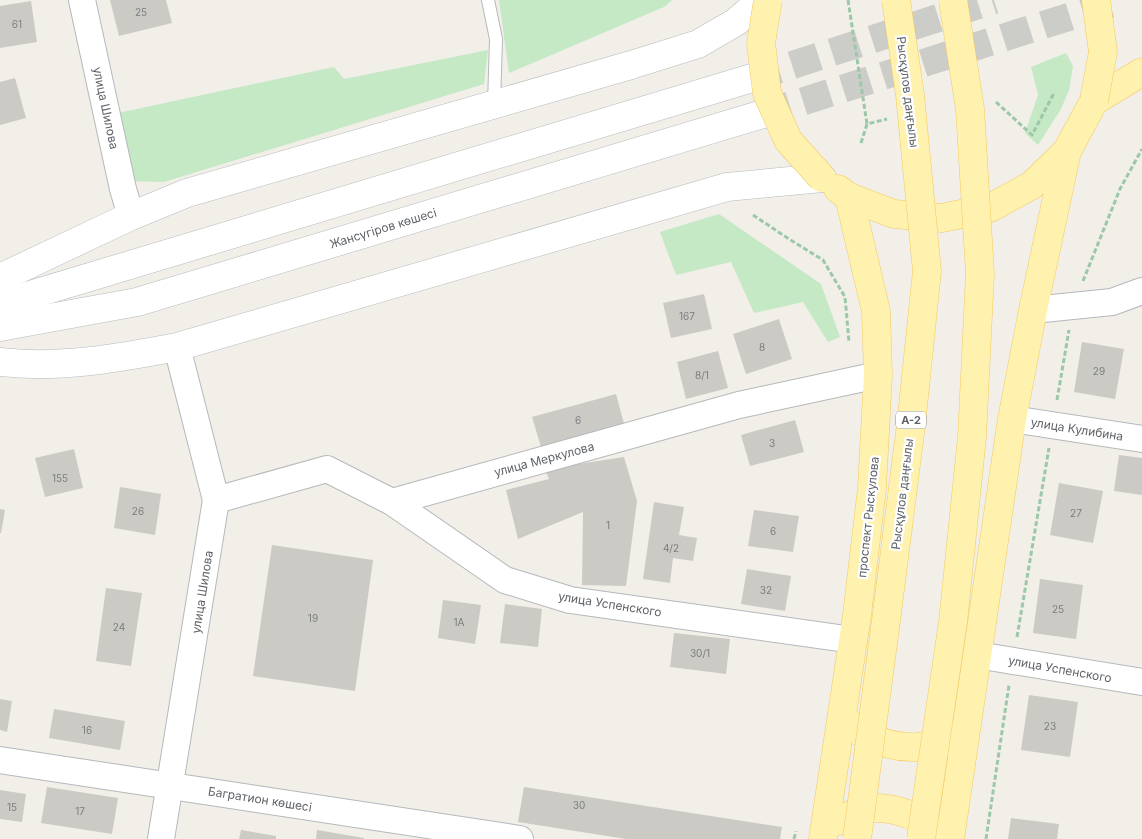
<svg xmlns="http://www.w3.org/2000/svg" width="1142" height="839" viewBox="0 0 1142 839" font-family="Inter,sans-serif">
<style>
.green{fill:#c5e8c5}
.building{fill:#cccac5}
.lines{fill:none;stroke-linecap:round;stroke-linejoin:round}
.secondary-tunnel{stroke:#ccccc8;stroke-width:28;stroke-dasharray:28 14;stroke-linecap:butt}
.service-casing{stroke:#b5b8bc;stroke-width:14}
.minor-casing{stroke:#b5b8bc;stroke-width:28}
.secondary-casing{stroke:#b6babf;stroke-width:29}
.primary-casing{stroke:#f2c960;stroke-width:29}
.path{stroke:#9cc7a9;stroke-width:3;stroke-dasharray:5 2.5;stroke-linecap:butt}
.service{stroke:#fff;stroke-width:12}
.minor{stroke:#fff;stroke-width:26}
.secondary{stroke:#fff;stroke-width:28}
.primary{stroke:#fff2af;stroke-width:28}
.primary-bridge-casing{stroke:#f2c960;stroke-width:29;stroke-linecap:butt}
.primary-bridge{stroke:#fff2af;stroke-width:28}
.labels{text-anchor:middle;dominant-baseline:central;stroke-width:4.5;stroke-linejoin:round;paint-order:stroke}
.number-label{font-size:10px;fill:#7a7d7f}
.shield{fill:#fff;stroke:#8f9295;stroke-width:1}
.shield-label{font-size:11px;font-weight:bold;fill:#5f6368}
.street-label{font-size:12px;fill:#5f6368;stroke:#fff}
</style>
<rect width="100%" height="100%" fill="#f1efe8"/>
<!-- green -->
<g class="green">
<path d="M499,0H672L664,7L509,73Z"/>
<path d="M488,50L484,84L164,182L126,181L118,113L334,67L344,79Z"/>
<path d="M1066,53L1073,66L1069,90L1061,109L1038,145L1025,133L1038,95L1031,67Z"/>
<path d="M719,214L821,284L840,337L828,342L803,302L754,313L731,262L676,275L660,232Z"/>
</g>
<!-- building -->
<g class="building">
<path d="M110,0H166L172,23L119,36Z"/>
<path d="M31,1L37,42L0,48V6Z"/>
<path d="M15,78L26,118L0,125V82Z"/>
<path d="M704,294L712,329L671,338L663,303Z"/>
<path d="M779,319L792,359L746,374L733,334Z"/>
<path d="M1082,342L1124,349L1115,399L1074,392Z"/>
<path d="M718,351L728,388L686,399L677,362Z"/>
<path d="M616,394L624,424L541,447L532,417Z"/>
<path d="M795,420L804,452L750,466L741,435Z"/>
<path d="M74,449L83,488L45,497L35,458Z"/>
<path d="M1119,455L1142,458V495L1114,491Z"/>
<path d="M624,457L637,501L626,586L582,585L583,512L518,539L506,490L549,479L545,469Z"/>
<path d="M1059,483L1103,491L1093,543L1050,535Z"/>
<path d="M120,487L161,494L155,535L114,528Z"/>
<path d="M654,502L684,507L679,535L697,538L693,561L673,558L670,583L643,579Z"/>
<path d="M0,509L5,510L1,533H0Z"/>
<path d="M754,510L799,516L793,552L748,546Z"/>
<path d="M272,545L373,560L355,691L253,676Z"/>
<path d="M747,569L791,576L785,611L741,604Z"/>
<path d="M1040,579L1083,585L1076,639L1033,633Z"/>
<path d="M106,588L142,593L131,666L96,661Z"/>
<path d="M443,600L481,605L475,644L438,638Z"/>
<path d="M505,604L542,609L538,647L500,643Z"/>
<path d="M674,633L730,639L726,674L670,667Z"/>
<path d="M1029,695L1078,702L1070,757L1021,750Z"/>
<path d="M0,699L12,701L7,732L0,730Z"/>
<path d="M54,709L125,721L120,750L49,738Z"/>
<path d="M47,787L118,798L112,834L41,823Z"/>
<path d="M524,787L782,827L780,839H626L518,822Z"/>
<path d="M0,790L26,794L22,822L0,819Z"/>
<path d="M1011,818L1059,824L1057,839H1008Z"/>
<path d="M241,830L276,836V839H239Z"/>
<path d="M317,830L364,838V839H316Z"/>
</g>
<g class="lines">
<!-- secondary-tunnel -->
<g class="secondary-tunnel">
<path d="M752,78L994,0"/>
<path d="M763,114L1122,0"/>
</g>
<!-- service casing -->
<g class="service-casing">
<path id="service" d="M488,0L496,39L494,105"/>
</g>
<!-- minor casing -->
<g class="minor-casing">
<g id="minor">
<path d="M82,0L123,189L131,216"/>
<path d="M1033,310L1112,302L1142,291"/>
<path d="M1012,419L1142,439"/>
<path d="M216,500L327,469L392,502L739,405L878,375"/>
<path d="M392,502L505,580L570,600L853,640"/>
<path d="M977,655L1142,682"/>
<path d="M0,760L520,839"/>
<path d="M161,839L216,500L177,347"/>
</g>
</g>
<!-- secondary casing -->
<g class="secondary-casing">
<g id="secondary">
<path d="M0,278L131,216L187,193L631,65L698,44L736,22L761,0"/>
<path d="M0,304L752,78"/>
<path d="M0,327L137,302L763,114"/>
<path d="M0,362C59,369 119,358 177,347L727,187L822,178"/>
</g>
</g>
<!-- primary casing -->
<g class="primary-casing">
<g id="primary">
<path d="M838,189L849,197L894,214L942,218L990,208L1032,185L1067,151"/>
<path d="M852,725C856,731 862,733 868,736C894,750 931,752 955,735"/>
<path d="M839,821C850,815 860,809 873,808C896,807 926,818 942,836"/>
<path d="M823,839L857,615L872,488L878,375L876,311L849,197"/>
<path d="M950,839L1012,419L1033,310L1067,151L1094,101L1142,72"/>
</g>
</g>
<!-- path -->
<g class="path">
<path d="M848,0L867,124"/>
<path d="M996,102L1032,135L1054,93"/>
<path d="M861,143L867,124L887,119"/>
<path d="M753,215L789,239L823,260L845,297L849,342"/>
<path d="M1083,281L1120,189L1142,149"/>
<path d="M1057,400L1069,330"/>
<path d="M1017,637L1049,448"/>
<path d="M794,839L796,831"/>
<path d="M986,839L1009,685"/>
</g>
<!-- service -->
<use href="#service" class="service"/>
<!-- minor -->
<use href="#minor" class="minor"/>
<!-- secondary -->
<use href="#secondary" class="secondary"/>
<!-- primary -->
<use href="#primary" class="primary"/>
<!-- primary-bridge casing -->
<g class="primary-bridge-casing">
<g id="primary-bridge">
<path d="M768,0L761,43L767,93L788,140L822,178"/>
<path d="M1094,101L1103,52L1096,0"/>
<path d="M857,839L887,613L911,425L927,271L910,95L896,0"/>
<path d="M921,839L953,622L972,437L980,274L970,109L953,0"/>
</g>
</g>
<!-- primary-bridge -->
<use href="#primary-bridge" class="primary-bridge"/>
</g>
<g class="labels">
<!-- number labels -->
<g class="number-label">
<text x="141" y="12">25</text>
<text x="17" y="24">61</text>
<text x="687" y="316">167</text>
<text x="762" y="347">8</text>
<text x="1099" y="371">29</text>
<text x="702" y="375">8/1</text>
<text x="578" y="420">6</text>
<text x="772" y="443">3</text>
<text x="60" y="478">155</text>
<text x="138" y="511">26</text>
<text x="1076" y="513">27</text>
<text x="608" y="525">1</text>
<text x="773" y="531">6</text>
<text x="671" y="548">4/2</text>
<text x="766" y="590">32</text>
<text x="1058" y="609">25</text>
<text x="313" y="618">19</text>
<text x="459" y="622">1А</text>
<text x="119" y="627">24</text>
<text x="700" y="653">30/1</text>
<text x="1050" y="726">23</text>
<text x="87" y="730">16</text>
<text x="579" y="805">30</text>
<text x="12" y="807">15</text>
<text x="80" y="811">17</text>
</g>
<!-- shield labels -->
<rect class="shield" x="896" y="411.5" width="30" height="17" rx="4"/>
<g class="shield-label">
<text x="911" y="420">A-2</text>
</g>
<!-- street labels -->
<g class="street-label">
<text transform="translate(908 92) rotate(83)">Рысқұлов даңғылы</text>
<text transform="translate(106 108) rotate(78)">улица Шилова</text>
<text transform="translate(383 228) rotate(-17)">Жансүгіров көшесі</text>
<text transform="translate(1077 429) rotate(9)">улица Кулибина</text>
<text transform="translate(544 459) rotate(-15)">улица Меркулова</text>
<text transform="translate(902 494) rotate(-83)">Рысқұлов даңғылы</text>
<text transform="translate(868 517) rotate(-84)">проспект Рыскулова</text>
<text transform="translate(202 592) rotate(-81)">улица Шилова</text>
<text transform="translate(610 604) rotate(9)">улица Успенского</text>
<text transform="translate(1060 669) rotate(10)">улица Успенского</text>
<text transform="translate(260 799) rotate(9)">Багратион көшесі</text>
</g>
</g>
</svg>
